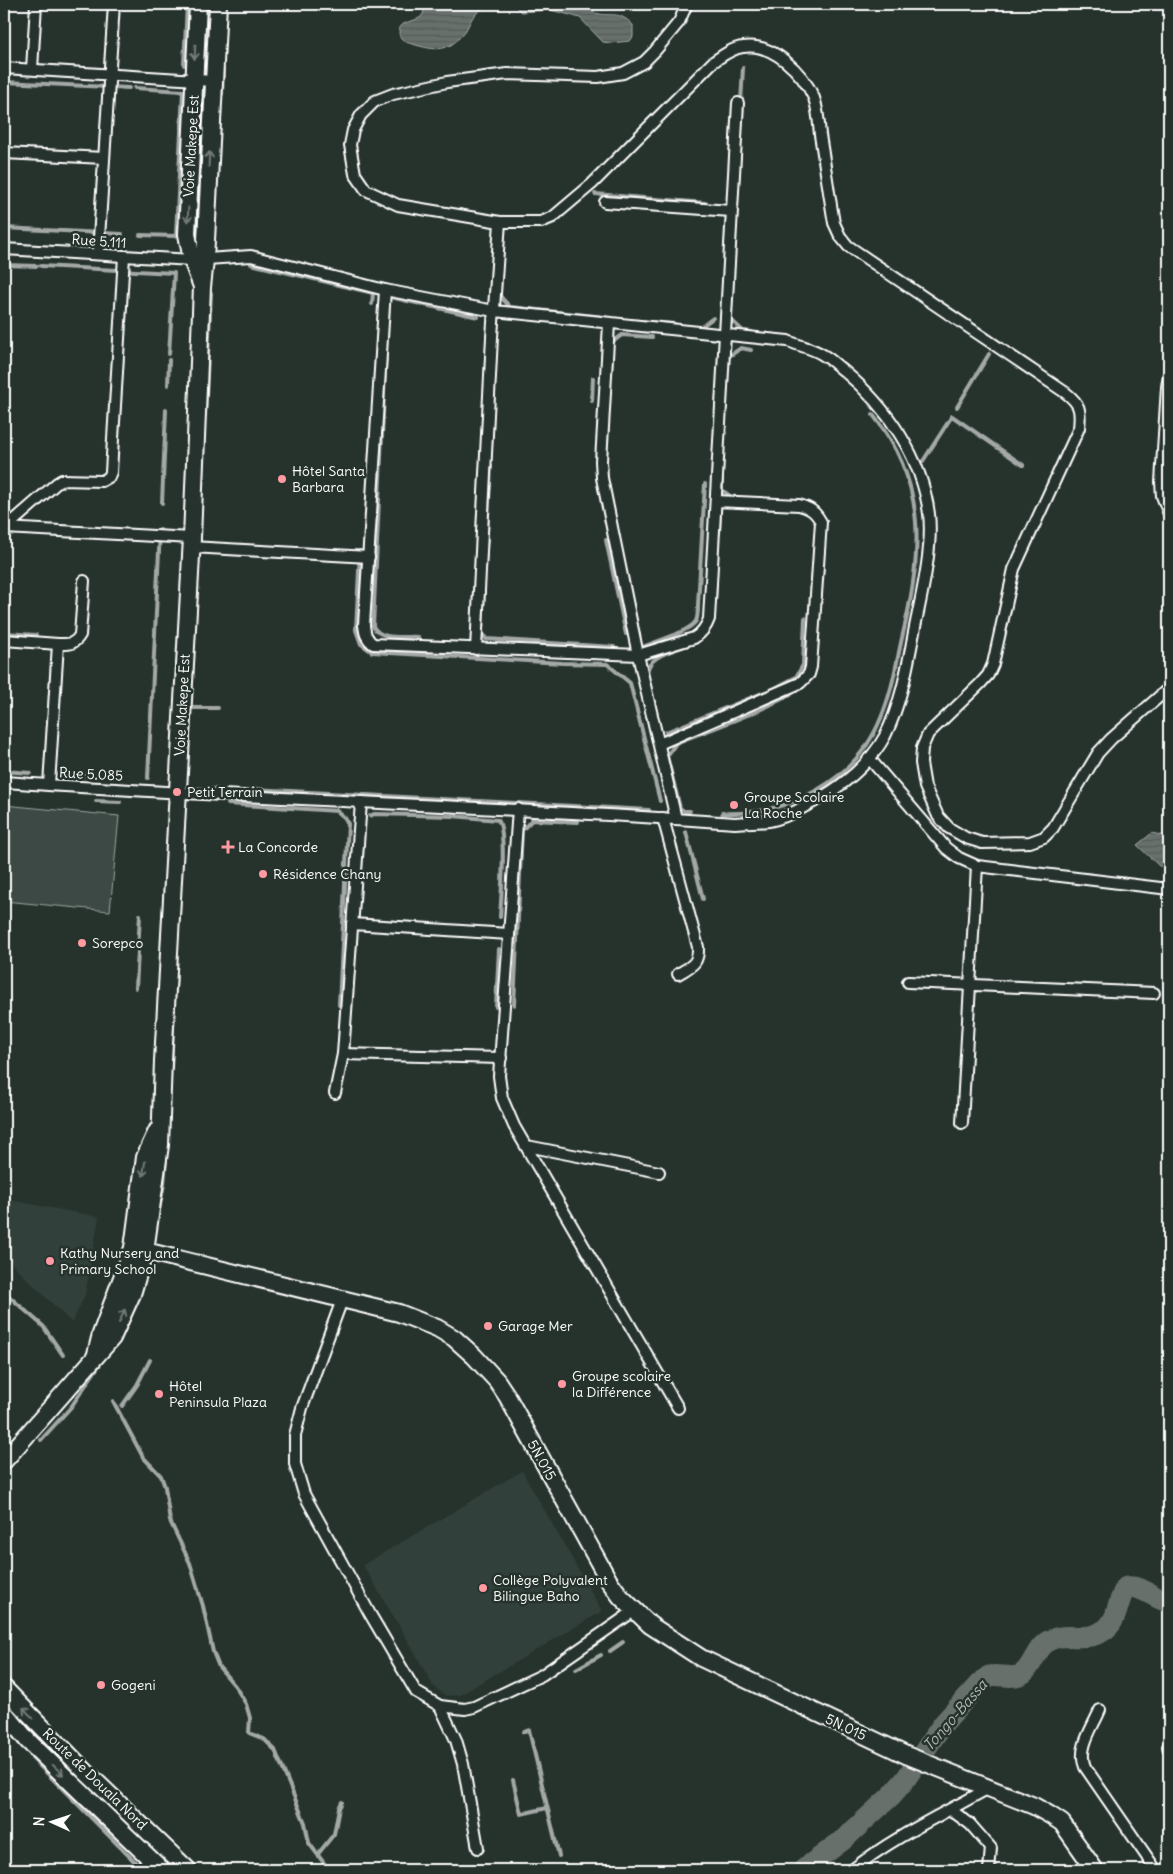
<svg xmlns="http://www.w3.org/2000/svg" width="1173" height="1874" viewBox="0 0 1173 1874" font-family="Delius,sans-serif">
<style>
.built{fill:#333f3a}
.grass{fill:#3e4944;stroke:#9ea4a2}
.water{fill:url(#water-rules);stroke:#a4a9a7}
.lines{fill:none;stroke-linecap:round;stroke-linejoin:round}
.stream{stroke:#a4a9a7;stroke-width:4}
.river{stroke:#67706c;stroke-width:21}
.minor-casing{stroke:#fff;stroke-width:14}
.primary-casing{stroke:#fff;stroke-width:20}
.minor{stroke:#26332d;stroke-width:10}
.primary{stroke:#26332d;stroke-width:16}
.oneway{stroke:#727a76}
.poi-dot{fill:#ff9aa2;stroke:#26332d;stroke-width:2}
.labels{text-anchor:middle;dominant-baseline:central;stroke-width:5;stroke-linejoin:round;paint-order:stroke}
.street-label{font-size:14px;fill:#fff;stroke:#26332d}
.poi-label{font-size:14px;fill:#fff;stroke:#26332d;text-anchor:start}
.water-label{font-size:15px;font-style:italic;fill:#b3b8b6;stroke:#26332d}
</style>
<defs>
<pattern id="water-rules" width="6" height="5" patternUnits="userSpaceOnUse" patternTransform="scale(1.25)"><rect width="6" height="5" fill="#67706c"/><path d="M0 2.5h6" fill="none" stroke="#575a59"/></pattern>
</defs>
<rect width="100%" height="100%" fill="#26332d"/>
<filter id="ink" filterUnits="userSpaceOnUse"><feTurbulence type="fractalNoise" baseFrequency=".02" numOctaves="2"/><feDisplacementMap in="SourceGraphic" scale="10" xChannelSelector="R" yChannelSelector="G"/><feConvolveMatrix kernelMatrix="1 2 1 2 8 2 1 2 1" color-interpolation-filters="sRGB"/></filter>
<g filter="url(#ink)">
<!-- built -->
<g class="built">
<path d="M4,1199L99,1217L85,1295L72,1323L4,1256Z"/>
<path d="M522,1471L602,1611L460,1695L446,1696L433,1686L414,1651L363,1565Z"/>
</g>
<!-- grass -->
<path class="grass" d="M4,805L119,816L110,911L4,901Z"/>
<!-- water -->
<g class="water">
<path d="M423,4H492C487,7 480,9 476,14C471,18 469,25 466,30C449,53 437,51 412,44C405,42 399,39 399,32C400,15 429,27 423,4Z"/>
<path d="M513,4H559L569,7L576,4H593L592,9L595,13C612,18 617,9 633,25V37L630,41L610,43L603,42L580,18L570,15L550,10L521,12Z"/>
<path d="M1152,833L1169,837V867L1159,866L1137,845Z"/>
</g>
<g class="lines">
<!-- stream -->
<g class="stream">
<path d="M184,65L187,4"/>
<path d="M4,82L129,88"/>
<path d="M135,88L183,91L176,236L140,235"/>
<path d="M222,94L223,69"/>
<path d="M741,102L743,68"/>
<path d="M595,194L705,203"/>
<path d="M4,228L122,234"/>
<path d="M251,264L373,293L372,304"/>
<path d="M4,265L37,266"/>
<path d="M41,266L174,273L169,354"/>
<path d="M500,296L510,307L605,317"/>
<path d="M388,301L390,297L478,317"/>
<path d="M730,315V319L743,331L752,332"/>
<path d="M627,320L675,324"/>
<path d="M696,327H701L713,318"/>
<path d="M610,344L622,335L652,337"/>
<path d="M386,350L373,626C380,641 404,636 418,637"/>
<path d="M728,361V357L741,348L751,350"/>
<path d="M168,385L169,360"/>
<path d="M592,401L593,378"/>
<path d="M957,407L989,354"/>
<path d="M205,416L211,293"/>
<path d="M923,461L952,416L1023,465"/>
<path d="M722,471V490L733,498"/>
<path d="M162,503L166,410"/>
<path d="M719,534L720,514"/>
<path d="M606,540L626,634"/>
<path d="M360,551L356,630L361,644L372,652L562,663L607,664L630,683L660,801"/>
<path d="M485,566L491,466"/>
<path d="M484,583L482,632L486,639L614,647"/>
<path d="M715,599L716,584"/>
<path d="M632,602L640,641"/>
<path d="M4,633L36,635"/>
<path d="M645,646C657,641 689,632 696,621C698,617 698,610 698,605L705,484"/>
<path d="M647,675C646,656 673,651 688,645"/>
<path d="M189,708H218"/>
<path d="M666,732L775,688L796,677L803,665L805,618"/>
<path d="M4,771L30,773"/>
<path d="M59,774L98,776"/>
<path d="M148,778L160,530"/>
<path d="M253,789L649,810"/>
<path d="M96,801L120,802"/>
<path d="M228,804L337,811L345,818L348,824L339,1005"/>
<path d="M690,811H684L680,808L667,756L676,743C700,733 801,698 810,679"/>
<path d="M722,813C788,816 856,781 881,718C892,692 896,665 902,638C922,557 929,484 873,415"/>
<path d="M370,816L374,814L453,816L498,820C507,831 501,900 500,917"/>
<path d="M686,832L703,899"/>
<path d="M136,988L140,915"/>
<path d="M175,992L176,967"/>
<path d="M514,1005L522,830L532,820L578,822"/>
<path d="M496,1007L499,949"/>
<path d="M171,1069L174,1009"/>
<path d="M156,1226L164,1184L166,1159"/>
<path d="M4,1292L43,1326L63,1355"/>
<path d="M113,1401L143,1457L161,1476L165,1487L170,1521L190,1563L203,1606L213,1652L219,1667L235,1686L246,1704L250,1718L249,1733L264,1739L275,1750L305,1823L309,1843L329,1870"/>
<path d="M122,1406L137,1385L150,1360"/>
<path d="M41,1440L71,1407L102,1361"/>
<path d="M610,1651L623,1642"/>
<path d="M576,1669L601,1655"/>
<path d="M524,1732L529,1730L559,1856"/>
<path d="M32,1758L143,1870"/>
<path d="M513,1780L521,1814L547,1808"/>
<path d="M318,1854L334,1834L339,1808L342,1802"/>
</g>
<!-- river -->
<path class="river" d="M803,1870L843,1840L891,1796L905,1780L942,1725L978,1685L989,1676C999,1674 1011,1679 1020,1675C1033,1669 1035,1647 1050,1640C1070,1631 1086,1644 1106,1629C1119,1618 1117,1600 1126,1587C1141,1584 1155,1600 1169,1602"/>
<!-- minor casing -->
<g class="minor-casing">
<g id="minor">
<path d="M687,4L679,22L655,51L644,62L623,73L598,77L507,74L447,82L393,94L375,101L361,115L353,130L350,145L355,174L366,190L398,205L500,222H541L553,217L592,184L713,62C722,56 732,48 743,47C773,42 803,73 814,98C818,109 819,124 820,135C825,165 829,194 834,223L840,236L848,246L1066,393C1080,404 1081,410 1079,428L1014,569L993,664L988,675L980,684L928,734L922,748L921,763L925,787L938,816L949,828L966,838L982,843L1030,842L1044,837L1053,828L1098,753L1111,739L1169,688"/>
<path d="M4,68L213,81"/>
<path d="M32,69L36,4"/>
<path d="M4,153L104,158"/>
<path d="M605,202L731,211"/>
<path d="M4,249L192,260L251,256L385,290L494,311L788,341C799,346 813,348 823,355C831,359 837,366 844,371C887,407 922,457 929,514C933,547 922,593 915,627C908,663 902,702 885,736C867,769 836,791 804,807C793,813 780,819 769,821C758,822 746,822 735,823C491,806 247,799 4,782"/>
<path d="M98,254L114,4"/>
<path d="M385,290L364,625C365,634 366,638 373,644L638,655L694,638C702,633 706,628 709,619L738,103"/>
<path d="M609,324L601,461L602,478L638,655L676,819"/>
<path d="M1169,375L1167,387L1161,482L1162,496L1169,514"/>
<path d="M4,528L10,524L57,483L62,480L102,481L109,477L111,472L124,256"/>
<path d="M4,528L192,538"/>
<path d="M191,547L369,557"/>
<path d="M4,640L58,644"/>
<path d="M476,649L492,337L500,222"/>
<path d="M659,744L800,683L809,674L811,667L821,522C815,511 810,508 799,505L716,501"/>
<path d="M869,758L946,848L959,858L977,866L1169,889"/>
<path d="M49,785L58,644C69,644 74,645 80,635L84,581"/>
<path d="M518,809L499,1076L502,1098L514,1126L678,1408"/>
<path d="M663,818L698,947C699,964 691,966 678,974"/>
<path d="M352,924L509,934"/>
<path d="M908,982L1154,993"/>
<path d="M343,1054L501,1058"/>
<path d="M335,1093L343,1054L361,802"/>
<path d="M962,1123L977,866"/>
<path d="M527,1146L659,1172"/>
<path d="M342,1300L302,1408L295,1435V1464L304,1494L370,1614L416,1692L440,1706L465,1709L474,1707L542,1675L634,1611"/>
<path d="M440,1706L456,1740L463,1764L478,1848"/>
<path d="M1100,1710C1093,1727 1077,1748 1085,1767L1156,1870"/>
<path d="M1168,1747L1169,1749"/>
<path d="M951,1810L970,1824L991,1848L989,1870"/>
<path d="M852,1870C893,1837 943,1814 989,1788"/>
</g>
</g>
<!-- primary casing -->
<g class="primary-casing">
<g id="primary">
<path d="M198,4L187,234L192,260L201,284"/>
<path d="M133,1248L399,1313L437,1328L454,1338L474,1356L497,1381L507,1396L609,1581L621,1597L650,1625L701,1658L906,1755L1034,1806L1050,1815L1062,1823L1095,1870"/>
<path d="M96,1354L101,1334L133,1248L145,1157L157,1131"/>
<path d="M4,1461L112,1338L132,1294L145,1251L160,1145L163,1061L192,538L202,287L205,260L218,4"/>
<path d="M4,1688L85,1771L188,1870"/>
<path d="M4,1712L28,1741L162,1870"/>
</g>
</g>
<!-- minor -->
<use href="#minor" class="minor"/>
<!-- primary -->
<use href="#primary" class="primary"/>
</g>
<!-- one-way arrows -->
<defs><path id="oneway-shaft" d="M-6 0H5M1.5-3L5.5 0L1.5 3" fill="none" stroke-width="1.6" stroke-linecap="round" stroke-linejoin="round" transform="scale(1.25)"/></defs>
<g class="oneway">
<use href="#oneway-shaft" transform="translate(195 52) rotate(93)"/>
<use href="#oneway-shaft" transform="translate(209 159) rotate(-87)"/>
<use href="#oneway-shaft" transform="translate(188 215) rotate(92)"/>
<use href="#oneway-shaft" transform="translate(144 1169) rotate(98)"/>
<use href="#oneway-shaft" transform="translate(122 1316) rotate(-66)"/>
<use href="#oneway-shaft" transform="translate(28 1713) rotate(-134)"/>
<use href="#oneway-shaft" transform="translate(58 1770) rotate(44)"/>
</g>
</g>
<!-- markers -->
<g class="poi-dot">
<circle cx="282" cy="479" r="5"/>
<circle cx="177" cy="792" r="5"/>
<circle cx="734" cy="805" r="5"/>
<path d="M225.5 839.5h5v5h5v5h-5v5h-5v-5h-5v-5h5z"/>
<circle cx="263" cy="874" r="5"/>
<circle cx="82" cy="943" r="5"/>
<circle cx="50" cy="1261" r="5"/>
<circle cx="488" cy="1326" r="5"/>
<circle cx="562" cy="1384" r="5"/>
<circle cx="159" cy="1394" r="5"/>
<circle cx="483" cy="1588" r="5"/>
<circle cx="101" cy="1685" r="5"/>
</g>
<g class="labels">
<!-- street labels -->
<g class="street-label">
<text transform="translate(191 146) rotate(-87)">Voie Makepe Est</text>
<text transform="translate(99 241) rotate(4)">Rue 5.111</text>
<text transform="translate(182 705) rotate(-87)">Voie Makepe Est</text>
<text transform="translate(91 774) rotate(3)">Rue 5.085</text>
<text transform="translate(542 1460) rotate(61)">5N.015</text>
<text transform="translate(846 1727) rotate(25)">5N.015</text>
<text transform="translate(95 1779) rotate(44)">Route de Douala Nord</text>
</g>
<!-- poi labels -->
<g class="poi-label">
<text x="292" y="471">Hôtel Santa<tspan x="292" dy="16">Barbara</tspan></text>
<text x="187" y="792">Petit Terrain</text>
<text x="744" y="797">Groupe Scolaire<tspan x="744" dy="16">La Roche</tspan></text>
<text x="238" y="847">La Concorde</text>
<text x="273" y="874">Résidence Chany</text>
<text x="92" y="943">Sorepco</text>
<text x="60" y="1253">Kathy Nursery and<tspan x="60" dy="16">Primary School</tspan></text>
<text x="498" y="1326">Garage Mer</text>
<text x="572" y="1376">Groupe scolaire<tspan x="572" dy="16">la Différence</tspan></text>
<text x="169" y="1386">Hôtel<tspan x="169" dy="16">Peninsula Plaza</tspan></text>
<text x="493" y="1580">Collège Polyvalent<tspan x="493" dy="16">Bilingue Baho</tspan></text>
<text x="111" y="1685">Gogeni</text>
</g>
<!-- water labels -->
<g class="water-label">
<text transform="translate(955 1715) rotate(-49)">Tongo-Bassa</text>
</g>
</g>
<!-- margin -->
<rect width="1173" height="1874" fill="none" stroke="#26332d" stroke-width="20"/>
<rect x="10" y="10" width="1153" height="1854" fill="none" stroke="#fff" stroke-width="2" filter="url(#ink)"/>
<!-- north arrow -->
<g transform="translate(52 1822) rotate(273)" stroke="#26332d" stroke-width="4" paint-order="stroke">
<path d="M0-4L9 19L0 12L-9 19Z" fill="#ffffff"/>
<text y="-8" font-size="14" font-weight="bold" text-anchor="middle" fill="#ffffff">N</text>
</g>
</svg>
